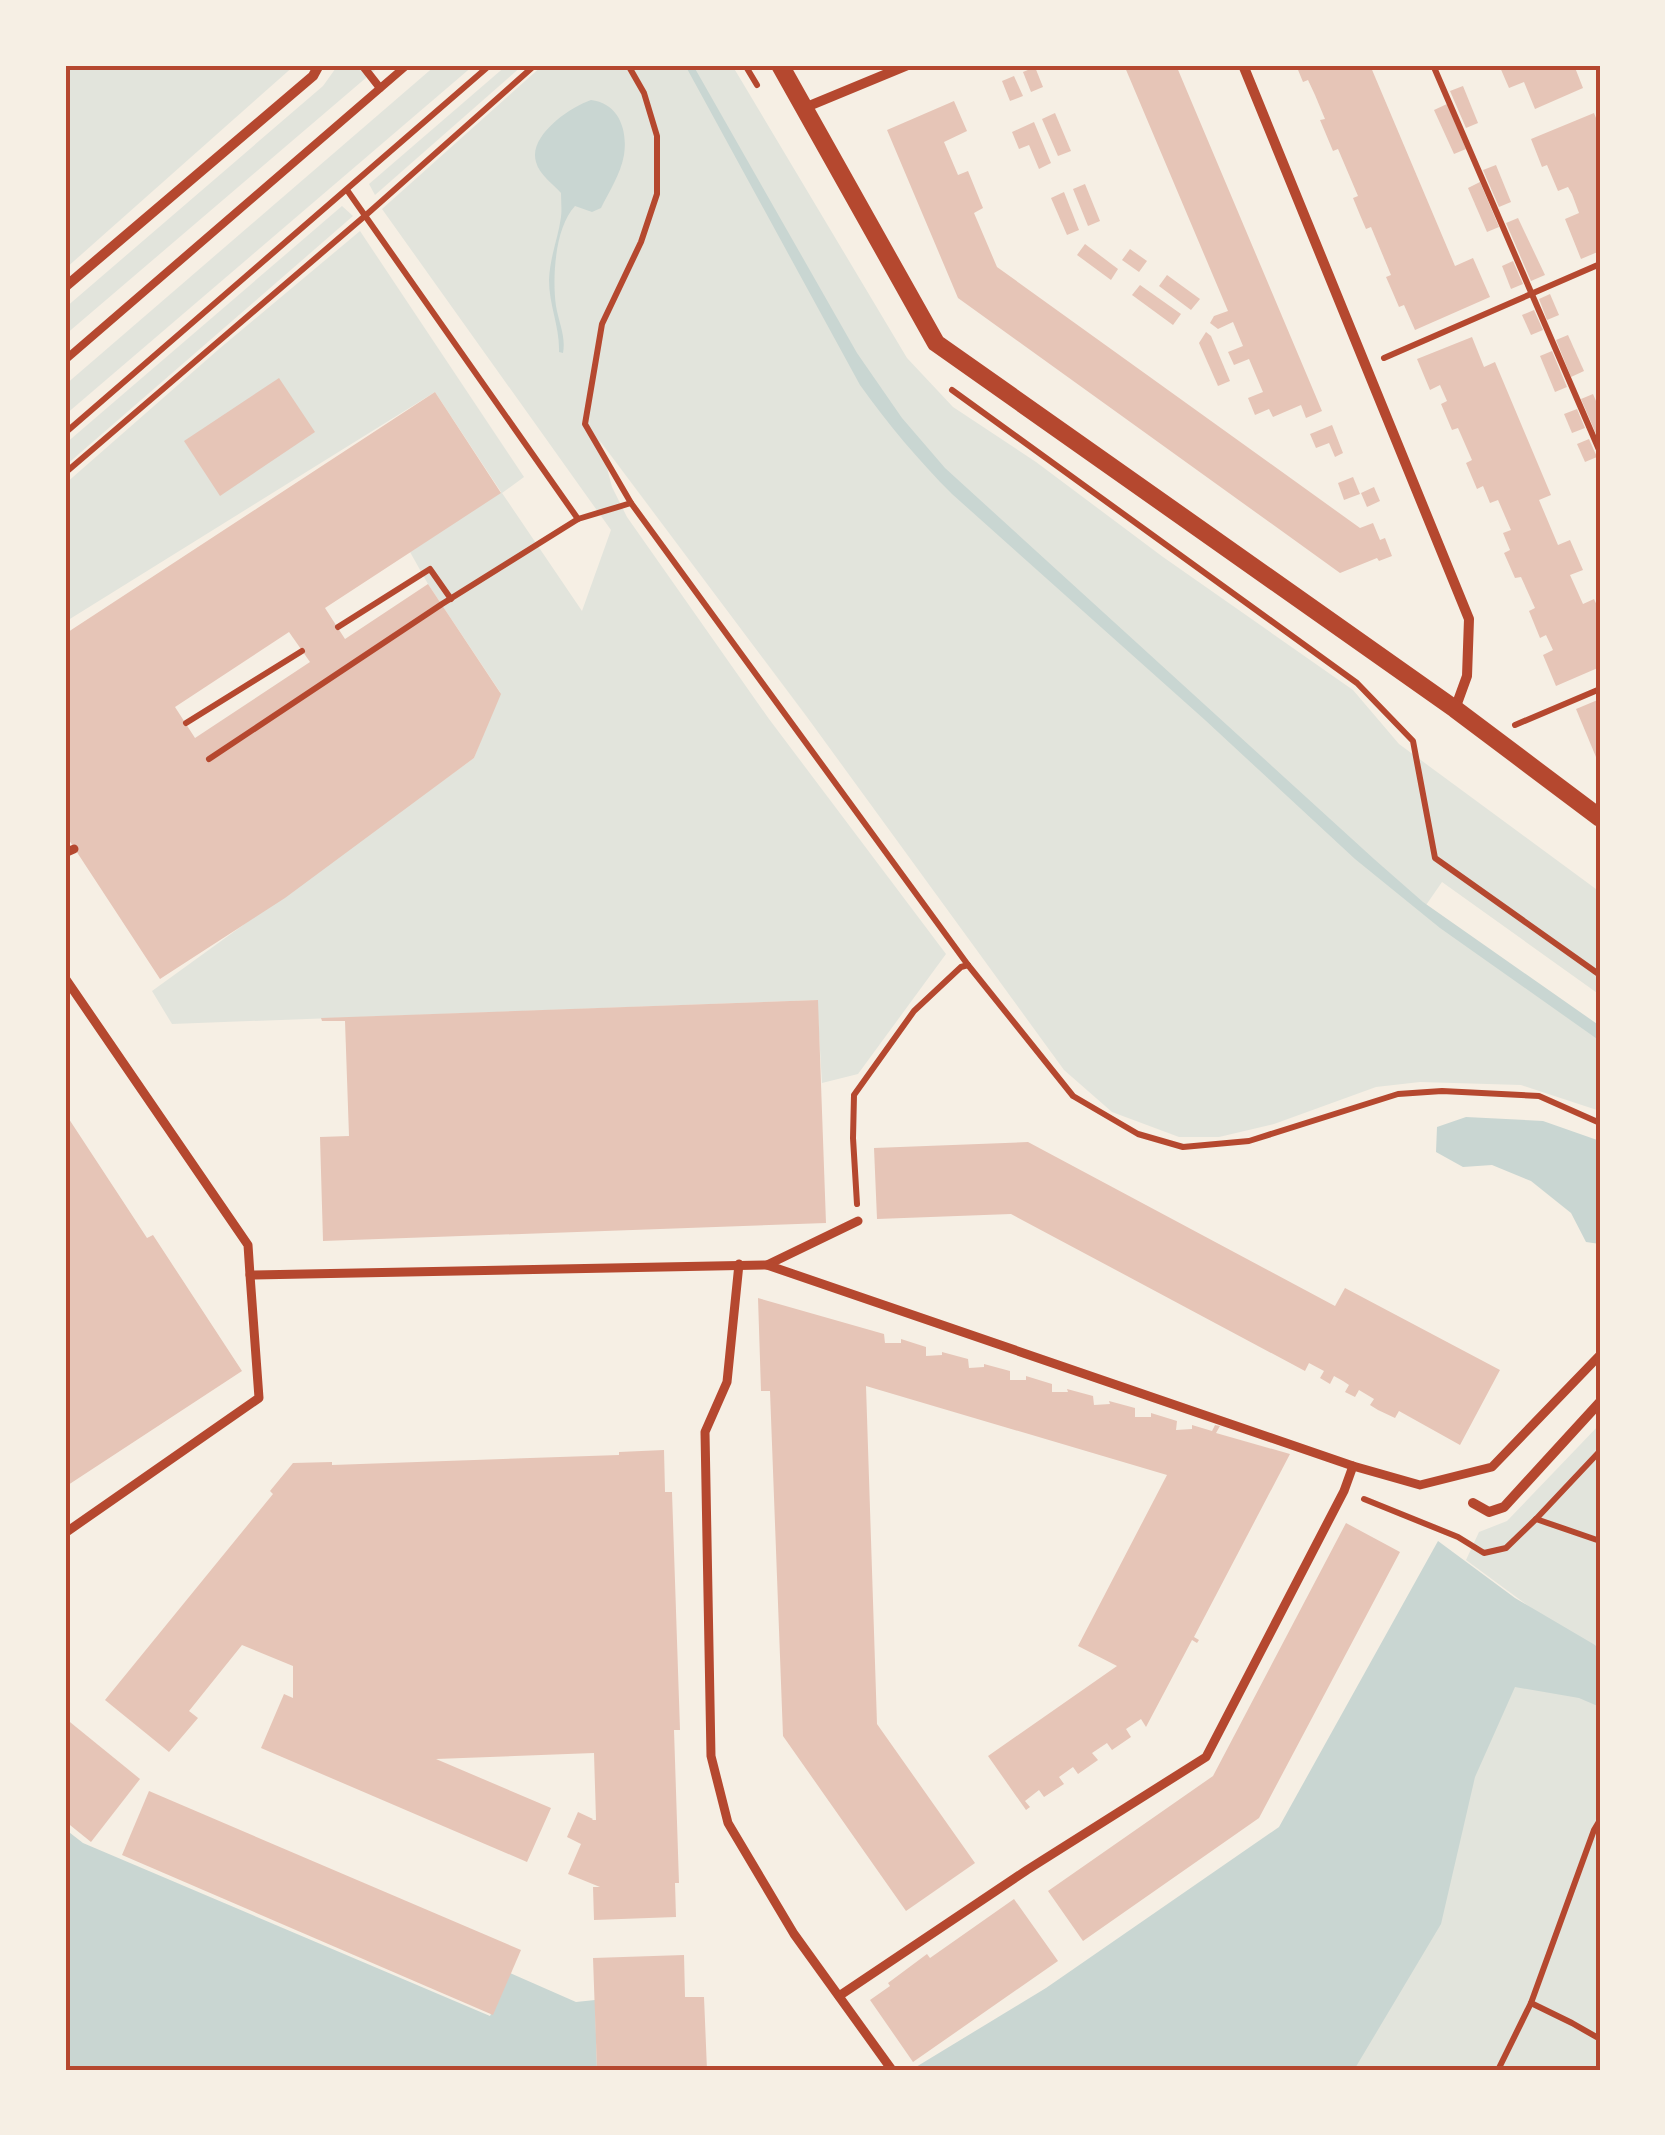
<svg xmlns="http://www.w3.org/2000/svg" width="1665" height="2135" viewBox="0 0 1665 2135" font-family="Arial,sans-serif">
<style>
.green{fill:#e2e4dc}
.water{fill:#c9d6d2}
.building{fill:#e6c5b7;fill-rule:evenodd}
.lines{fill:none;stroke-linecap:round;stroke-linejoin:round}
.path{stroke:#b5482f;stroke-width:6}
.service{stroke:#b5482f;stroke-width:8}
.pedestrian{stroke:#b5482f;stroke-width:9}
.minor{stroke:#b5482f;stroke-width:10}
.tertiary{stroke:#b5482f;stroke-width:18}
.neatline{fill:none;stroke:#b5482f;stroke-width:4}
</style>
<rect width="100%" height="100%" fill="#f6efe4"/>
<!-- green -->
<g class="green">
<path d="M65,65H295L65,269Z"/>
<path d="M338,65H381L65,335V308L323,86Z"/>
<path d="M436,65H474L65,415V385Z"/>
<path d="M507,65H523L375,195L369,184Z"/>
<path d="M543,65H732L907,358L953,407L1036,462L1163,557L1353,690L1399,744L1600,892V995L1442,882L1424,908L1600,1039V1111L1521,1085L1420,1082L1376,1087L1274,1124L1219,1137H1179L1112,1112L1064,1070L807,717L600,441L612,487L627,517L769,719L946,954L858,1074L822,1083L817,1000L172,1024L152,991L474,758L500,692L428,584L410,552L501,492L435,392L65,622V484L219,349L360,231L524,477L502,493L582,611L611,530L382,209Z"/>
<path d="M342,206L353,216L65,466V444Z"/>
<path d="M1600,1424V2070H1309L1531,1608L1466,1560L1479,1532L1507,1521Z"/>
</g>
<!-- water -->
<g class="water">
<path d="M685,65H693L857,353L902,418L945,468L1374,859L1423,902L1600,1026V1041L1440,928L1355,859L1205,720L952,494C918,460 888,424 860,385Z"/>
<path d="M591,100C618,103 628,129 624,155C621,173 609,192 601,208L592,212L575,206C555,227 552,278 556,306C559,323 566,337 563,353L559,352C560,328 549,305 549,280C550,256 558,239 561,217C562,210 561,201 561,193C553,184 539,174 536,162C528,136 570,107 591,100Z"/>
<path d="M1466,1117L1543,1121L1600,1141V1244L1586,1242L1571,1213L1531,1181L1492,1165L1463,1167L1436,1152L1437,1127Z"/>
<path d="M1438,1541L1515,1598L1595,1645L1600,1651V1707L1579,1698L1515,1687L1475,1777L1441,1924L1354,2070H911L1046,1988L1279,1827Z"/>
<path d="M65,1829L83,1843L490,2016L510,1973L576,2002L595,2000L597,2070H65Z"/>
</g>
<!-- building -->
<g class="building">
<path d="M1124,65H1176L1322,411L1306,418L1301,405L1273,417L1269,409L1255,415L1248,398L1263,392L1249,359L1234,365L1228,352L1243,346L1233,322L1218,329L1210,323L1214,316L1228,311Z"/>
<path d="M1296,65H1370L1455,266L1473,258L1490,297L1415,330L1404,305L1399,307L1393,293L1386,277L1391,275L1371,227L1366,229L1360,215L1353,198L1358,196L1338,149L1333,151L1320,120L1325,119L1315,95L1308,80L1303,82Z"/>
<path d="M1499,65H1574L1583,88L1535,109L1524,82L1509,88Z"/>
<path d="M1035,67L1043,87L1031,92L1023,72Z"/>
<path d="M1014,76L1023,96L1010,101L1002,81Z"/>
<path d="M1463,86L1478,123L1466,128L1450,91Z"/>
<path d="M954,101L967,131L944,142L958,175L968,171L983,208L974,213L997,267L1360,528L1373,523L1380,540L1385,538L1392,556L1379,561L1377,558L1340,573L958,298L887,130Z"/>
<path d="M1447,104L1466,149L1454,154L1434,110Z"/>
<path d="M1055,113L1071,151L1058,156L1042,119Z"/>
<path d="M1594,113L1600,128V251L1581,259L1565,219L1579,213L1572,194L1568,187L1558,191L1547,165L1542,167L1531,139Z"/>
<path d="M1034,122L1051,163L1039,169L1029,145L1019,149L1012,132Z"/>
<path d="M1496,165L1511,202L1499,207L1483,170Z"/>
<path d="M1480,182L1499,227L1487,232L1468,188Z"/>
<path d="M1085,184L1100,221L1088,226L1073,189Z"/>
<path d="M1064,192L1079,230L1067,235L1051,198Z"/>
<path d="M1518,218L1545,275L1531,281L1506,223Z"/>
<path d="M1085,244L1118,269L1111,280L1077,255Z"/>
<path d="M1130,249L1147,261L1139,272L1122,260Z"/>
<path d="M1513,261L1523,284L1511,289L1502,266Z"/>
<path d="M1167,275L1200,299L1191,310L1159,286Z"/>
<path d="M1140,285L1181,314L1173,325L1132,295Z"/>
<path d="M1550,294L1559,315L1547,320L1539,299Z"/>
<path d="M1534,310L1543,330L1531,335L1522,315Z"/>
<path d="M1206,332L1211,336L1230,381L1218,386L1199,343Z"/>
<path d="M1568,335L1584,371L1571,377L1556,340Z"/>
<path d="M1472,337L1484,367L1495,362L1551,495L1539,500L1558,545L1570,540L1583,570L1570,575L1583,604L1594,599L1600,612V667L1556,686L1543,655L1553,650L1546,635L1540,638L1529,611L1535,608L1521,577L1515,578L1504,553L1510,550L1503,533L1511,530L1498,500L1490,503L1483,486L1477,489L1466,463L1472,460L1458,428L1452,430L1441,404L1447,401L1440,385L1430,390L1417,359Z"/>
<path d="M1552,351L1567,387L1555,392L1540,356Z"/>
<path d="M279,378L315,432L220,496L184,441Z"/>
<path d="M435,392L501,493L325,608L345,639L428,584L501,694L474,758L285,898L160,979L65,834V634ZM289,632L310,662L195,738L175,707Z"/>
<path d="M1593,394L1600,410V432L1596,434L1581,399Z"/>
<path d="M1577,409L1585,428L1572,433L1564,414Z"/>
<path d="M1332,425L1343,453L1335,457L1329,443L1316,448L1310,434Z"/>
<path d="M1589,439L1597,457L1585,462L1577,444Z"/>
<path d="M1353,477L1360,494L1344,500L1338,483Z"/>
<path d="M1374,487L1380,501L1367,507L1361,493Z"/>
<path d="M1600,699V760L1596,757L1576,709Z"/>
<path d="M818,1000L826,1223L323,1241L320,1137L349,1136L345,1021H322L321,1018Z"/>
<path d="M65,1113L147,1238L153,1235L242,1371L65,1487Z"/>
<path d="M1028,1142L1335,1306L1345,1288L1500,1370L1460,1445L1399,1411L1395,1418L1378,1410L1370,1405L1374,1399L1359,1390L1355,1397L1345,1392L1349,1385L1343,1381L1334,1376L1330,1384L1320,1378L1324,1371L1309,1363L1305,1371L1011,1214L877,1219L874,1148Z"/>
<path d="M758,1298L884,1334L885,1343H901V1339L926,1347V1356L942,1355V1352L968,1359L969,1368L984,1367V1364L1010,1371V1380H1026V1376L1052,1384V1392H1068L1067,1389L1093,1396L1094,1405L1110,1404L1109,1401L1135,1408V1417H1151V1413L1177,1421L1176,1430L1192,1429V1425L1212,1431L1215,1425L1220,1426L1216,1433L1290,1454L1194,1637L1199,1640L1197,1643L1192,1640L1146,1727L1141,1719L1126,1729L1131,1737L1112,1750L1107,1743L1092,1753L1098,1760L1078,1774L1073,1767L1059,1777L1064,1784L1044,1797L1039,1790L1025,1801L1030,1807L1026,1810L988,1756L1117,1666L1078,1646L1167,1475L866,1386L877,1724L975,1863L906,1911L783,1736L770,1391H761Z"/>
<path d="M664,1450L665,1492H672L680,1730H674L679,1883H675L676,1917L594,1920L593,1887H600L568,1874L581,1844L567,1837L578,1812L593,1819L592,1820H596L594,1753L436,1759L551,1808L527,1862L261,1748L284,1694L293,1698V1666L242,1645L189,1711L198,1718L169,1752L105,1700L273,1494L270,1491L293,1463L332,1462V1465L619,1455V1452Z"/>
<path d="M1346,1523L1400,1552L1259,1818L1083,1941L1048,1891L1213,1776Z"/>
<path d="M65,1718L140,1779L91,1842L65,1821Z"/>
<path d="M149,1791L521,1950L493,2015L122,1855Z"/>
<path d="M1014,1899L1058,1961L913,2062L870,2000L890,1986L888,1983L927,1954L930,1958Z"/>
<path d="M684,1955L685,1997H704L707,2070H597L593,1958Z"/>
</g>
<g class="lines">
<!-- path -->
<g class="path">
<path d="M628,65L644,93L657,136V194L641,242L602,324L585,424L631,503L968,965L1073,1096L1138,1134L1183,1147L1249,1141L1398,1094L1442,1091L1539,1096L1600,1123"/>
<path d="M745,65L757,85"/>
<path d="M1433,65L1600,452"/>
<path d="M347,190L578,519"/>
<path d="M1384,358L1600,264"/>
<path d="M952,390L1357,683L1413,741L1435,858L1600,975"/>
<path d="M65,433L490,65"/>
<path d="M65,473L366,215L535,65"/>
<path d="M338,627L430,569L451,599"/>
<path d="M186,723L302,651"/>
<path d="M1515,725L1600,689"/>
<path d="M209,759L442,604L578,519L631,503"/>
<path d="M857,1204L853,1138L854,1095L914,1011L961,967L968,965"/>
<path d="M1364,1499L1458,1537L1484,1553L1506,1548L1536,1519L1600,1541"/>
<path d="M1536,1519L1600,1451"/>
<path d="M1531,2003L1572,2023L1600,2039"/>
<path d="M1498,2070L1531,2003L1594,1830L1600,1820"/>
</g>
<!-- service -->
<g class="service">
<path d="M362,65L380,88"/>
<path d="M65,360L407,65"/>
</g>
<!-- pedestrian -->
<g class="pedestrian">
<path d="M65,853L74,849"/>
<path d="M65,978L248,1245L250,1275"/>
<path d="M739,1264L727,1382L705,1432L711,1756L728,1823L794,1934L892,2070"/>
<path d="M767,1265L858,1221"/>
<path d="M65,1533L259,1398L250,1275L767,1265L1353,1466L1420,1485L1492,1467L1600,1355"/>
<path d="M839,1996L1027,1870L1206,1757L1344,1491L1353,1466"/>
</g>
<!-- minor -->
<g class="minor">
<path d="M1243,65L1469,619L1467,676L1455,709"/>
<path d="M804,108L908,65"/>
<path d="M65,287L313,76L319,65"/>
<path d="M1473,1503L1489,1512L1504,1507L1600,1402"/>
</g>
<!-- tertiary -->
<path class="tertiary" d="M780,65L936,343L1455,709L1600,818"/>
</g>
<!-- border -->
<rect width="1665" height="2135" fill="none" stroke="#f6efe4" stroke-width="135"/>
<rect x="68" y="68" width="1530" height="2000" class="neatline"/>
</svg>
